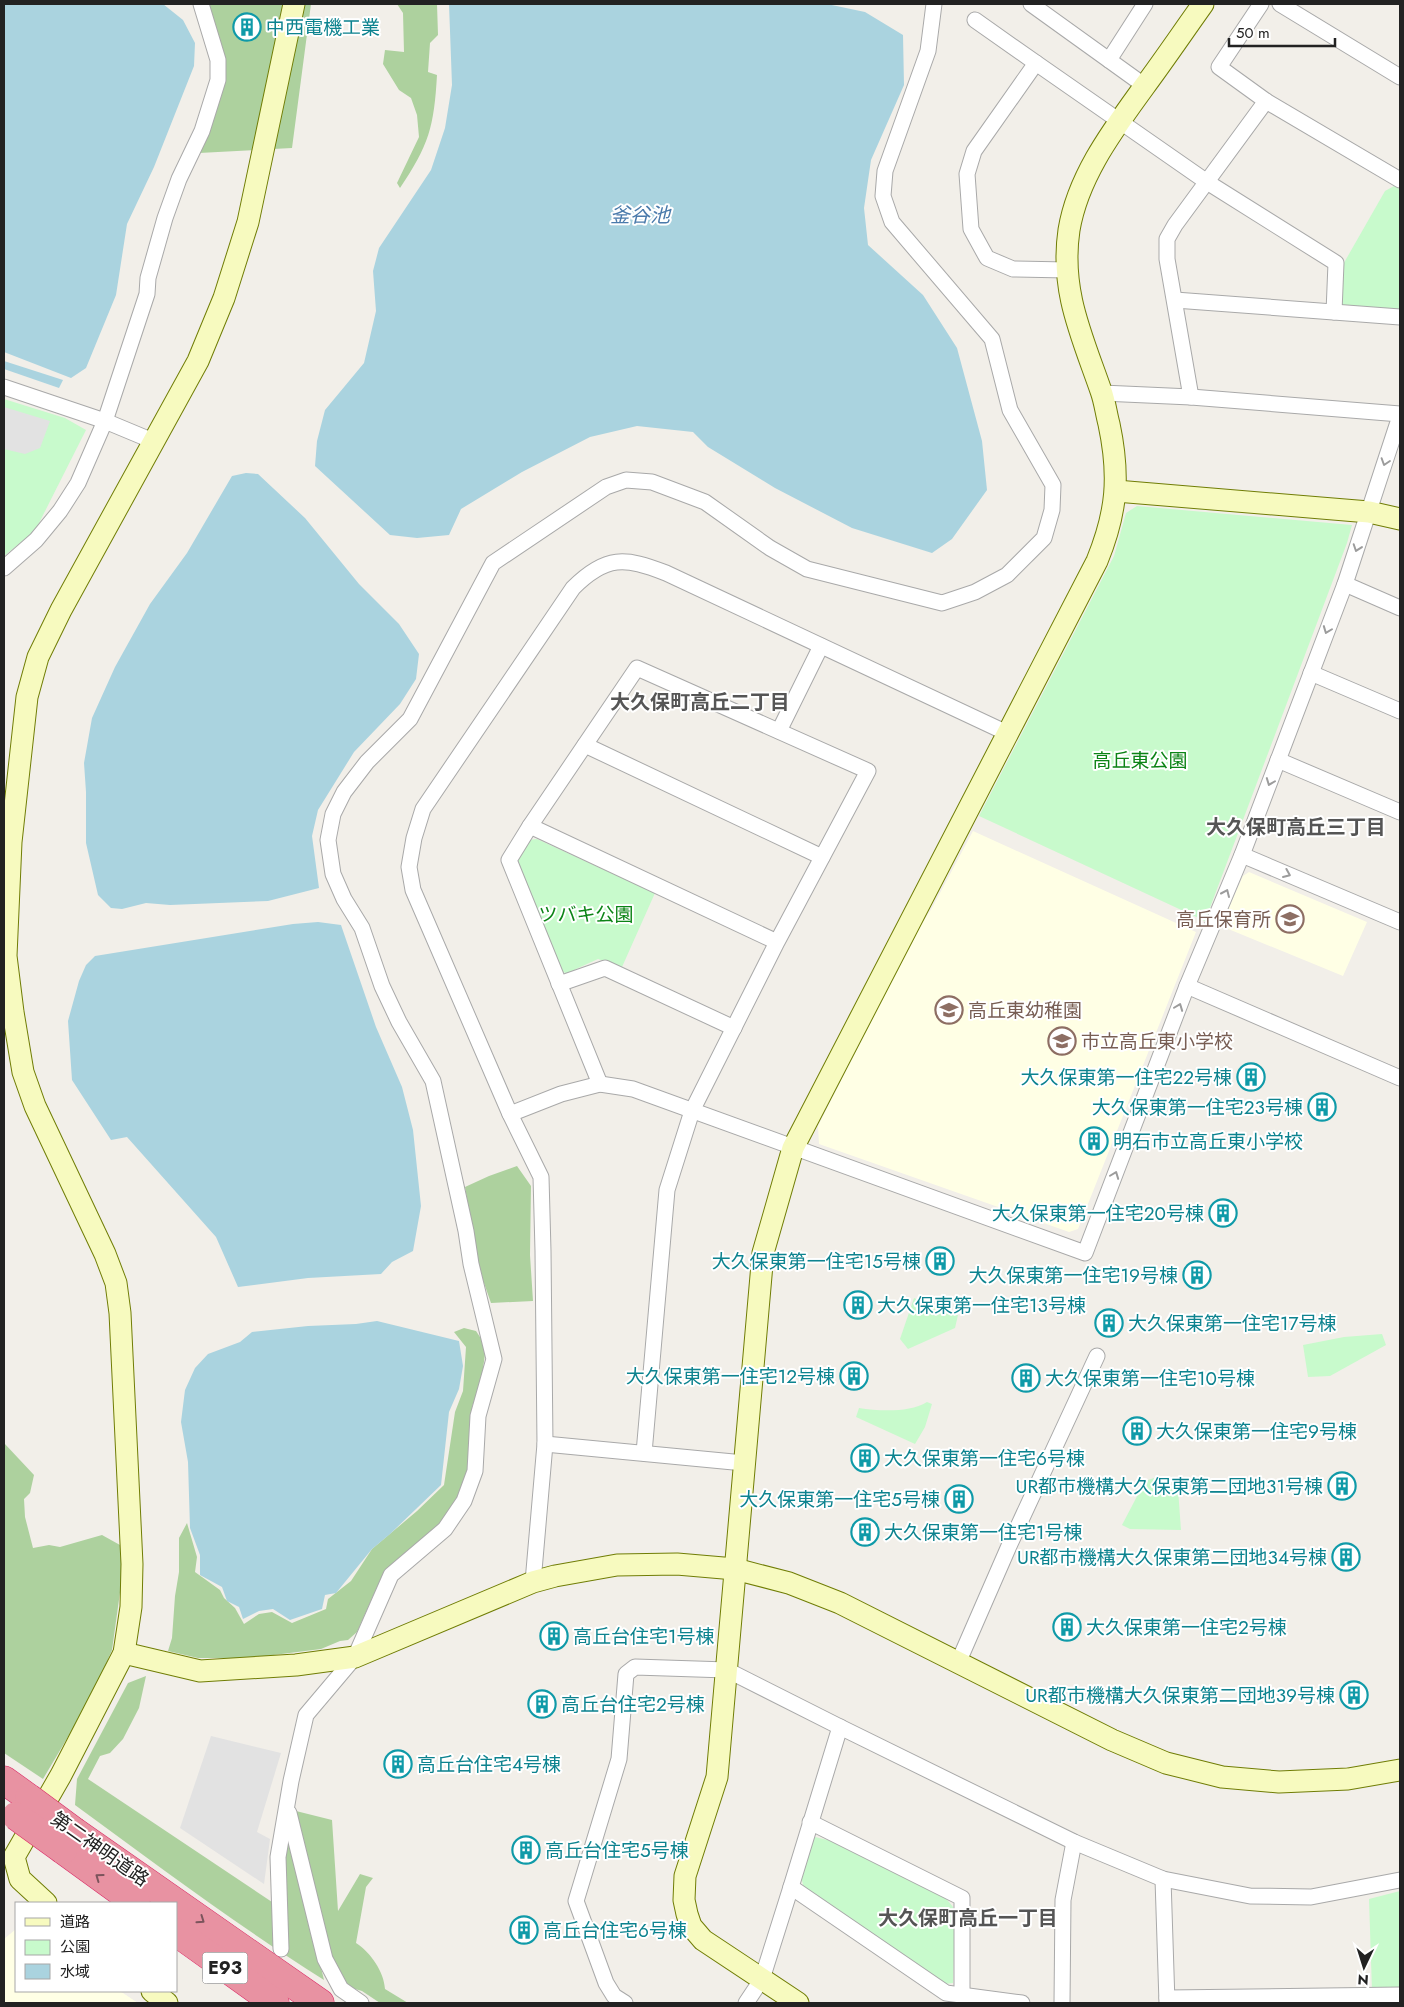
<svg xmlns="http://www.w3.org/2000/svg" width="1404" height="2007" viewBox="0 0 1404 2007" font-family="Jost,'Noto Sans JP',sans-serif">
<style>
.education{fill:#ffffe5}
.forest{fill:#add19e}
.park{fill:#c8facc}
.parking{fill:#e2e2e2}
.water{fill:#aad3df}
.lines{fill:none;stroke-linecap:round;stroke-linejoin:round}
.street-casing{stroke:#a9a9a9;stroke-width:17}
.secondary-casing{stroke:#707d05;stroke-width:23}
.highway-casing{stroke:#dc2a67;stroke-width:29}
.street{stroke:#fff;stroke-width:15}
.secondary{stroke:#f7fabf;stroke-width:21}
.highway{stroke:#e892a2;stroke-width:28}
.highway-bridge-casing{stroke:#dc2a67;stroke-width:29;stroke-linecap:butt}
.highway-bridge{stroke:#e892a2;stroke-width:28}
.oneway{stroke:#9c9c9c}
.oneway2{stroke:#7b545c}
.labels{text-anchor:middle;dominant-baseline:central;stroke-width:4;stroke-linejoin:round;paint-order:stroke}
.shield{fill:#fff;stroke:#646464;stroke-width:1}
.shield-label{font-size:18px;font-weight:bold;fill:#222}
.culture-label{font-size:19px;fill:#0d838f;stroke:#fff;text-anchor:start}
.park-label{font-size:19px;fill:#0c8416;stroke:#fff}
.education-label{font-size:19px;fill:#785e54;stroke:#fff;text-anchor:start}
.street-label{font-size:19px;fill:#222;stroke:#fff}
.water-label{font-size:20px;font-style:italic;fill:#4a7aab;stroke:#fff}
.neighbourhood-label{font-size:20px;font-weight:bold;fill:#555;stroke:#fff}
</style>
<rect width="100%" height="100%" fill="#f2efe9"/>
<!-- education -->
<g class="education">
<path d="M973,831L1196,932L1078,1229L1069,1232L819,1144L818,1126L917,931L932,908Z"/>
<path d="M1249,872L1367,922L1343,976L1221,926L1243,876Z"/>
<path d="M16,1929V1991H120L138,2003H4V1939Z"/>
</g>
<!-- forest -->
<g class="forest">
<path d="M194,4H311L292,148L199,153L218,59Z"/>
<path d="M397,4H437L438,35L430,43L428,72L437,75C434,127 429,145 400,188L397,183L419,137L417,115L411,98L399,90L383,64L385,50L404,52L403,13Z"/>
<path d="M517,1166L531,1186L530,1255L533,1301L491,1303L478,1266L465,1187L489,1176Z"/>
<path d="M464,1328L476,1331L482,1340L485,1354L480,1391L472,1406L471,1459L468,1479L454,1511L391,1565L377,1587L357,1632L348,1640L340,1641L321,1649L251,1658H198L168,1651L172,1638L175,1596L179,1572V1538L187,1523L197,1557L195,1572L220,1590L224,1598L235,1608L244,1624L259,1614L272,1612L292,1623L326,1609L328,1599L351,1581L372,1549L417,1511L444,1485L455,1412L463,1391L466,1347L454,1332Z"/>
<path d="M4,1443L34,1475L30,1493L24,1499L25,1517L33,1548L49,1545L60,1547L102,1535L120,1545L122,1578L112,1650L91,1698L43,1779L4,1753Z"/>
<path d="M146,1676L139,1708L123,1739L110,1753L100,1756L88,1779L278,1906L288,1832L324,1980C238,1926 157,1865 75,1805L77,1779L128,1683Z"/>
<path d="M296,1811L332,1820L338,1911L360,1874L373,1878L366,1887L356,1943C370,1952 384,1971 385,1989L408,2003H380L362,1991L348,1987L332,1961Z"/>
</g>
<!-- park -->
<g class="park">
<path d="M1394,186L1400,189V310L1344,307L1338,302L1341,268L1385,191Z"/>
<path d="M4,399L65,418L86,430L35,531L4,556Z"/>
<path d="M1137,506L1352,525L1347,543L1205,921L979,816L1114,556L1126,513Z"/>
<path d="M537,839L655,893L622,967L598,959L576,969L570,974L562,972L516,864L527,840Z"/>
<path d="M914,1298L958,1315L955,1328L908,1349L900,1339Z"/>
<path d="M1382,1334L1386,1345L1330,1376L1308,1377L1303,1345L1344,1337Z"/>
<path d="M927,1402L932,1404L925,1427L915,1444L856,1417L859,1408C879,1411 909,1413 927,1402Z"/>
<path d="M1154,1478L1178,1489L1181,1530L1130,1529L1122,1525L1145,1481Z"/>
<path d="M815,1837L832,1841L944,1896L953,1907L955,1919L953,1983L945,1984L804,1889L801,1876L811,1841Z"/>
<path d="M1400,1891V1990L1372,1991L1369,1899Z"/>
</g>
<!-- parking -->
<g class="parking">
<path d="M4,407L50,421L40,448L25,454L4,449Z"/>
<path d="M211,1736L281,1753L257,1832L270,1839L264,1884L180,1828Z"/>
</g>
<!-- water -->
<g class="water">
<path d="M4,4H163L183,20L195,43L194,66L154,167L127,224L116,295L86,368L71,378L4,352Z"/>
<path d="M449,4H827L865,12L903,35L904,85L871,160L864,208L868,245L923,295L957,348L982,441L987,490L952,539L932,553L852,528L775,488L708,447L693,432L637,426L590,437L522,472L461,509L449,535L417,538L390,535L315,466L317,441L325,410L364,363L376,311L373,271L379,248L431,170L445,128L452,85Z"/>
<path d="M4,361L63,380L59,388L4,369Z"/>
<path d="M246,473L258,474L305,518L359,584L399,624L419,654L416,679L400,704L354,752L318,810L312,836L319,888L268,901L170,905L146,903L122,909L111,908L98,895L86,843V792L84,763L92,718L115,667L150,604L187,553L232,476Z"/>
<path d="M318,922L341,925L376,1027L402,1087L413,1130L421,1206L413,1251L392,1262L381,1274L308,1278L238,1287L216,1237L127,1137L111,1140L72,1080L68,1021L79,981L86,965L95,956L293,924Z"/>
<path d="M377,1321L459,1341L463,1366L459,1389L449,1412L441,1485L390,1534L372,1549L336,1593L325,1595L322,1609L290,1620L273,1609L259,1611L243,1619L239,1607L227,1601L222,1587L200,1575V1555L190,1528L188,1462L181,1422L185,1390L195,1368L208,1354L240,1342L252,1332L308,1326L356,1324Z"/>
</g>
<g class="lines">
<!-- street casing -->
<g class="street-casing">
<g id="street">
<path d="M1031,4L1145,86"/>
<path d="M1261,4L1219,67L1266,101"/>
<path d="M1280,4L1400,77"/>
<path d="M975,20L1036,63"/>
<path d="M1109,60L1145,4"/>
<path d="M1067,270L1013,269L987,258L971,229L967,174L974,151L1036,63L1207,182L1336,263L1334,312"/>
<path d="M1175,300L1400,317"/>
<path d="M4,387L105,421L153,441"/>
<path d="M1102,393L1191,397L1400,414"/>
<path d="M1191,397L1167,259V239L1175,225L1266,101L1400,180"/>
<path d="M4,568L36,540L60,511L78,483L105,421L147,294L148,278L165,218L179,179L202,131L218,80V60L201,4"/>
<path d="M1345,584L1400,608"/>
<path d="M1311,673L1400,711"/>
<path d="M779,731L821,646"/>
<path d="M585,745L822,857"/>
<path d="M1278,760L1400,812"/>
<path d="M530,826L509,860L600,1084"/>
<path d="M1242,855L1400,922"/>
<path d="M559,984L605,968L734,1028"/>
<path d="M1187,986L1400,1078"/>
<path d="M510,1114L561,1094L600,1084L633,1089L1085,1253L1187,986L1242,855L1345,584L1400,416"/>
<path d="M545,1444L744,1463"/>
<path d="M644,1453L667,1190L692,1111L777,942L868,771L637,668L530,826L777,942"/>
<path d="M533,1582L545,1444L543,1251L541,1177L510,1114L413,890L409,867L414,838L423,809L573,588C606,555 625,557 666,573L1007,733"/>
<path d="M958,1663L1009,1546L1097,1356"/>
<path d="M840,1727L791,1887L946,1993L1022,2003"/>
<path d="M289,1813L325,1959L341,1989L361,2003"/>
<path d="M810,1822L962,1898V1995"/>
<path d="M1163,1879L1167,2003"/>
<path d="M281,1949L278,1857L291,1781L306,1715L355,1657L391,1575L445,1529L464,1501L475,1471L478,1416L494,1359L471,1264L466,1231L433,1081L399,1022L382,986L362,928L344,899L333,874L328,840L333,814L344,792L367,762L410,719L493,563L606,487L626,480L652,482L705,502L770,548L807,569L942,603L975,592L1007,575L1044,538L1052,510L1053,485L1010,410L992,339L892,222L883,196L885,171L928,51L934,4"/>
<path d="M1167,1998L1400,1995"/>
<path d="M625,2003L614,1996L606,1983L576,1901L619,1759L626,1674L635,1667L727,1670L840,1727L1074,1842L1163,1879L1250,1896L1311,1897L1400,1880"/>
<path d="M746,2003L762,1979L791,1887"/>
<path d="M1062,2003L1063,1900L1074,1842"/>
</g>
</g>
<!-- secondary casing -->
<g class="secondary-casing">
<g id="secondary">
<path d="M1116,491L1369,512L1400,519"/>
<path d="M124,1653L200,1671L296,1665L355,1657L533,1582L555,1576L617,1565L677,1564L735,1569L789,1583L840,1603L1112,1740L1166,1763L1222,1777L1279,1782L1348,1779L1400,1770"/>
<path d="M46,1903L20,1879L14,1857L61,1775L124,1653L131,1607L132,1564L120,1313L116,1283L105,1254L35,1106L23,1072L13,1012L6,956L11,842L27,697L38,657L61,610L198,361L224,298L248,222L294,4"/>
<path d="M152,1991L167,2003"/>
<path d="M798,2003L703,1940L691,1926L687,1914L684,1900L685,1876L717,1777L763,1253L793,1148L1097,561C1117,512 1120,476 1109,424C1106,413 1105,402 1101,391C1082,336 1060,291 1069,230C1078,176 1113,130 1144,87C1164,60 1183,32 1203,4"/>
</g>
</g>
<!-- highway casing -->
<g class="highway-casing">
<g id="highway">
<path d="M4,1780L29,1798"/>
<path d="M75,1832L320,2003"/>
<path d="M63,1850L136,1903"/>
<path d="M176,1932L275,2003"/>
</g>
</g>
<!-- street -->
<use href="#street" class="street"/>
<!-- secondary -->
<use href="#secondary" class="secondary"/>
<!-- highway -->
<use href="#highway" class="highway"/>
<!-- highway-bridge casing -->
<g class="highway-bridge-casing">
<g id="highway-bridge">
<path d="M29,1798L75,1832"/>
<path d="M16,1816L63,1850"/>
</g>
</g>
<!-- highway-bridge -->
<use href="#highway-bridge" class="highway-bridge"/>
</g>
<!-- one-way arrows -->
<defs><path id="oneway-chevron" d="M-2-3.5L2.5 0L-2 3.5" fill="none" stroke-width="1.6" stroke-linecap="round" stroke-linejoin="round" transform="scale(1.25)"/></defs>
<g class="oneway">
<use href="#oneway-chevron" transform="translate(1385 462) rotate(108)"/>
<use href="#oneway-chevron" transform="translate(1357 548) rotate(109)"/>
<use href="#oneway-chevron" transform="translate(1327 630) rotate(111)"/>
<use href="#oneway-chevron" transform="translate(1270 782) rotate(111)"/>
<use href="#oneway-chevron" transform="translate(1287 874) rotate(23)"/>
<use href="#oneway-chevron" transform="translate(1226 893) rotate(-66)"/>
<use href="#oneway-chevron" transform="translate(1179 1007) rotate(-69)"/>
<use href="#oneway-chevron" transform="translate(1115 1175) rotate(-69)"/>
</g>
<g class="oneway2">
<use href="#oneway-chevron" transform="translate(99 1877) rotate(-144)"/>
<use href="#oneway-chevron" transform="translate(201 1920) rotate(35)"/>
</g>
<!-- icons -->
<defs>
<g id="building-ring" transform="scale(1.4375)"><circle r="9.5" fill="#fff" stroke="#0f9aa8" stroke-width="1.5"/><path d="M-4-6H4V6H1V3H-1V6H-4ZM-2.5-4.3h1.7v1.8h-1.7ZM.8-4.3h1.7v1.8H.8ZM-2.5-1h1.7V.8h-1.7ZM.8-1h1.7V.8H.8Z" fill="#0f9aa8"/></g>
<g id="school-ring" transform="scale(1.4375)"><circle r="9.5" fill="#fff" stroke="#8d6e63" stroke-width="1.5"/><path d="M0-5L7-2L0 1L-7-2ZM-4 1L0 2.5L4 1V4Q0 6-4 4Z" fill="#8d6e63"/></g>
</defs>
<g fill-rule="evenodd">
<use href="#building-ring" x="247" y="27"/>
<use href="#school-ring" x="1290" y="919"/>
<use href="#school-ring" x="949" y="1010"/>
<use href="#school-ring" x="1062" y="1041"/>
<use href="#building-ring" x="1251" y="1077"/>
<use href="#building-ring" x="1322" y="1107"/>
<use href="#building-ring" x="1094" y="1141"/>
<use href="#building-ring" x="1223" y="1213"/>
<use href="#building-ring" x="940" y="1261"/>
<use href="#building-ring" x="1197" y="1275"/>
<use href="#building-ring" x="858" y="1305"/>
<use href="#building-ring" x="1109" y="1323"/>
<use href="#building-ring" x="854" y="1376"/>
<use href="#building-ring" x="1026" y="1378"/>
<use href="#building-ring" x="1137" y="1431"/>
<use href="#building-ring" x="865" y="1458"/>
<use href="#building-ring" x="1342" y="1486"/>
<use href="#building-ring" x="959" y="1499"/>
<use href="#building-ring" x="865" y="1532"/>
<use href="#building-ring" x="1346" y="1557"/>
<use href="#building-ring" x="1067" y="1627"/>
<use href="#building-ring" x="554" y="1636"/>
<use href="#building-ring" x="1354" y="1695"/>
<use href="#building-ring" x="542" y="1704"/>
<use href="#building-ring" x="398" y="1764"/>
<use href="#building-ring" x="526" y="1850"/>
<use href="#building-ring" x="524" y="1930"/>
</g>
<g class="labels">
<!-- shield labels -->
<rect class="shield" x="202.5" y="1952.5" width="45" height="31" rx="4"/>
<g class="shield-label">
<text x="225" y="1968">E93</text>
</g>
<!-- culture labels -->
<g class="culture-label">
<text x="266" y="27">中西電機工業</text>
<text x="1232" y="1077" text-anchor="end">大久保東第一住宅22号棟</text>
<text x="1303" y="1107" text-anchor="end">大久保東第一住宅23号棟</text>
<text x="1113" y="1141">明石市立高丘東小学校</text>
<text x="1204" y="1213" text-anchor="end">大久保東第一住宅20号棟</text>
<text x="921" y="1261" text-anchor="end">大久保東第一住宅15号棟</text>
<text x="1178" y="1275" text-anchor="end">大久保東第一住宅19号棟</text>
<text x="877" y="1305">大久保東第一住宅13号棟</text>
<text x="1128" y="1323">大久保東第一住宅17号棟</text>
<text x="835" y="1376" text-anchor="end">大久保東第一住宅12号棟</text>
<text x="1045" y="1378">大久保東第一住宅10号棟</text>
<text x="1156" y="1431">大久保東第一住宅9号棟</text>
<text x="884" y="1458">大久保東第一住宅6号棟</text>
<text x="1323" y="1486" text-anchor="end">UR都市機構大久保東第二団地31号棟</text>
<text x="940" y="1499" text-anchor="end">大久保東第一住宅5号棟</text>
<text x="884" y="1532">大久保東第一住宅1号棟</text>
<text x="1327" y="1557" text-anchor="end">UR都市機構大久保東第二団地34号棟</text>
<text x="1086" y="1627">大久保東第一住宅2号棟</text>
<text x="573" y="1636">高丘台住宅1号棟</text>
<text x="1335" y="1695" text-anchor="end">UR都市機構大久保東第二団地39号棟</text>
<text x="561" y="1704">高丘台住宅2号棟</text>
<text x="417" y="1764">高丘台住宅4号棟</text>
<text x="545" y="1850">高丘台住宅5号棟</text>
<text x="543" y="1930">高丘台住宅6号棟</text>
</g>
<!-- park labels -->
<g class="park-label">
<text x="1140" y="760">高丘東公園</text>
<text x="586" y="914">ツバキ公園</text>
</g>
<!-- education labels -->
<g class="education-label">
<text x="1271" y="919" text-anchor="end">高丘保育所</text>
<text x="968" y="1010">高丘東幼稚園</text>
<text x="1081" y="1041">市立高丘東小学校</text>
</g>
<!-- street labels -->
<g class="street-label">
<text transform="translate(100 1849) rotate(35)">第二神明道路</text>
</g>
<!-- water labels -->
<g class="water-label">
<text x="640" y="215">釜谷池</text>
</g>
<!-- neighbourhood labels -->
<g class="neighbourhood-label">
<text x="700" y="702">大久保町高丘二丁目</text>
<text x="1296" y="827">大久保町高丘三丁目</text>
<text x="968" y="1918">大久保町高丘一丁目</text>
</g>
</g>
<!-- border -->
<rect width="1404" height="2007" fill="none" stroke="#222222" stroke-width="10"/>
<!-- legend -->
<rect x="15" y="1902" width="162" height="90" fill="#ffffff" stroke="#a7a7a7"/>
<rect x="25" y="1918" width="25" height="8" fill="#f7fabf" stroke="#a7a7a7"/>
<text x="60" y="1927" font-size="15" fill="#222222">道路</text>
<rect x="25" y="1940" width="25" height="15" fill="#c8facc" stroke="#a7a7a7"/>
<text x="60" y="1952" font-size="15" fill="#222222">公園</text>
<rect x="25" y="1964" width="25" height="15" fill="#aad3df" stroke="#a7a7a7"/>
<text x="60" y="1977" font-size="15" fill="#222222">水域</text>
<!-- north arrow -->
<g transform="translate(1364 1967) rotate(184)" stroke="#ffffff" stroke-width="4" paint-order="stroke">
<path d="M0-4L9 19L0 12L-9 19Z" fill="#222222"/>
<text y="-8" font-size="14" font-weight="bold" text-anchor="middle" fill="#222222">N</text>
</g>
<!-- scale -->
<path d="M1229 38v8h106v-8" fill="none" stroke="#222222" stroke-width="2.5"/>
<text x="1236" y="38" font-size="15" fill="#222222" stroke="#ffffff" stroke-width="4" paint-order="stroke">50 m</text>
</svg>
